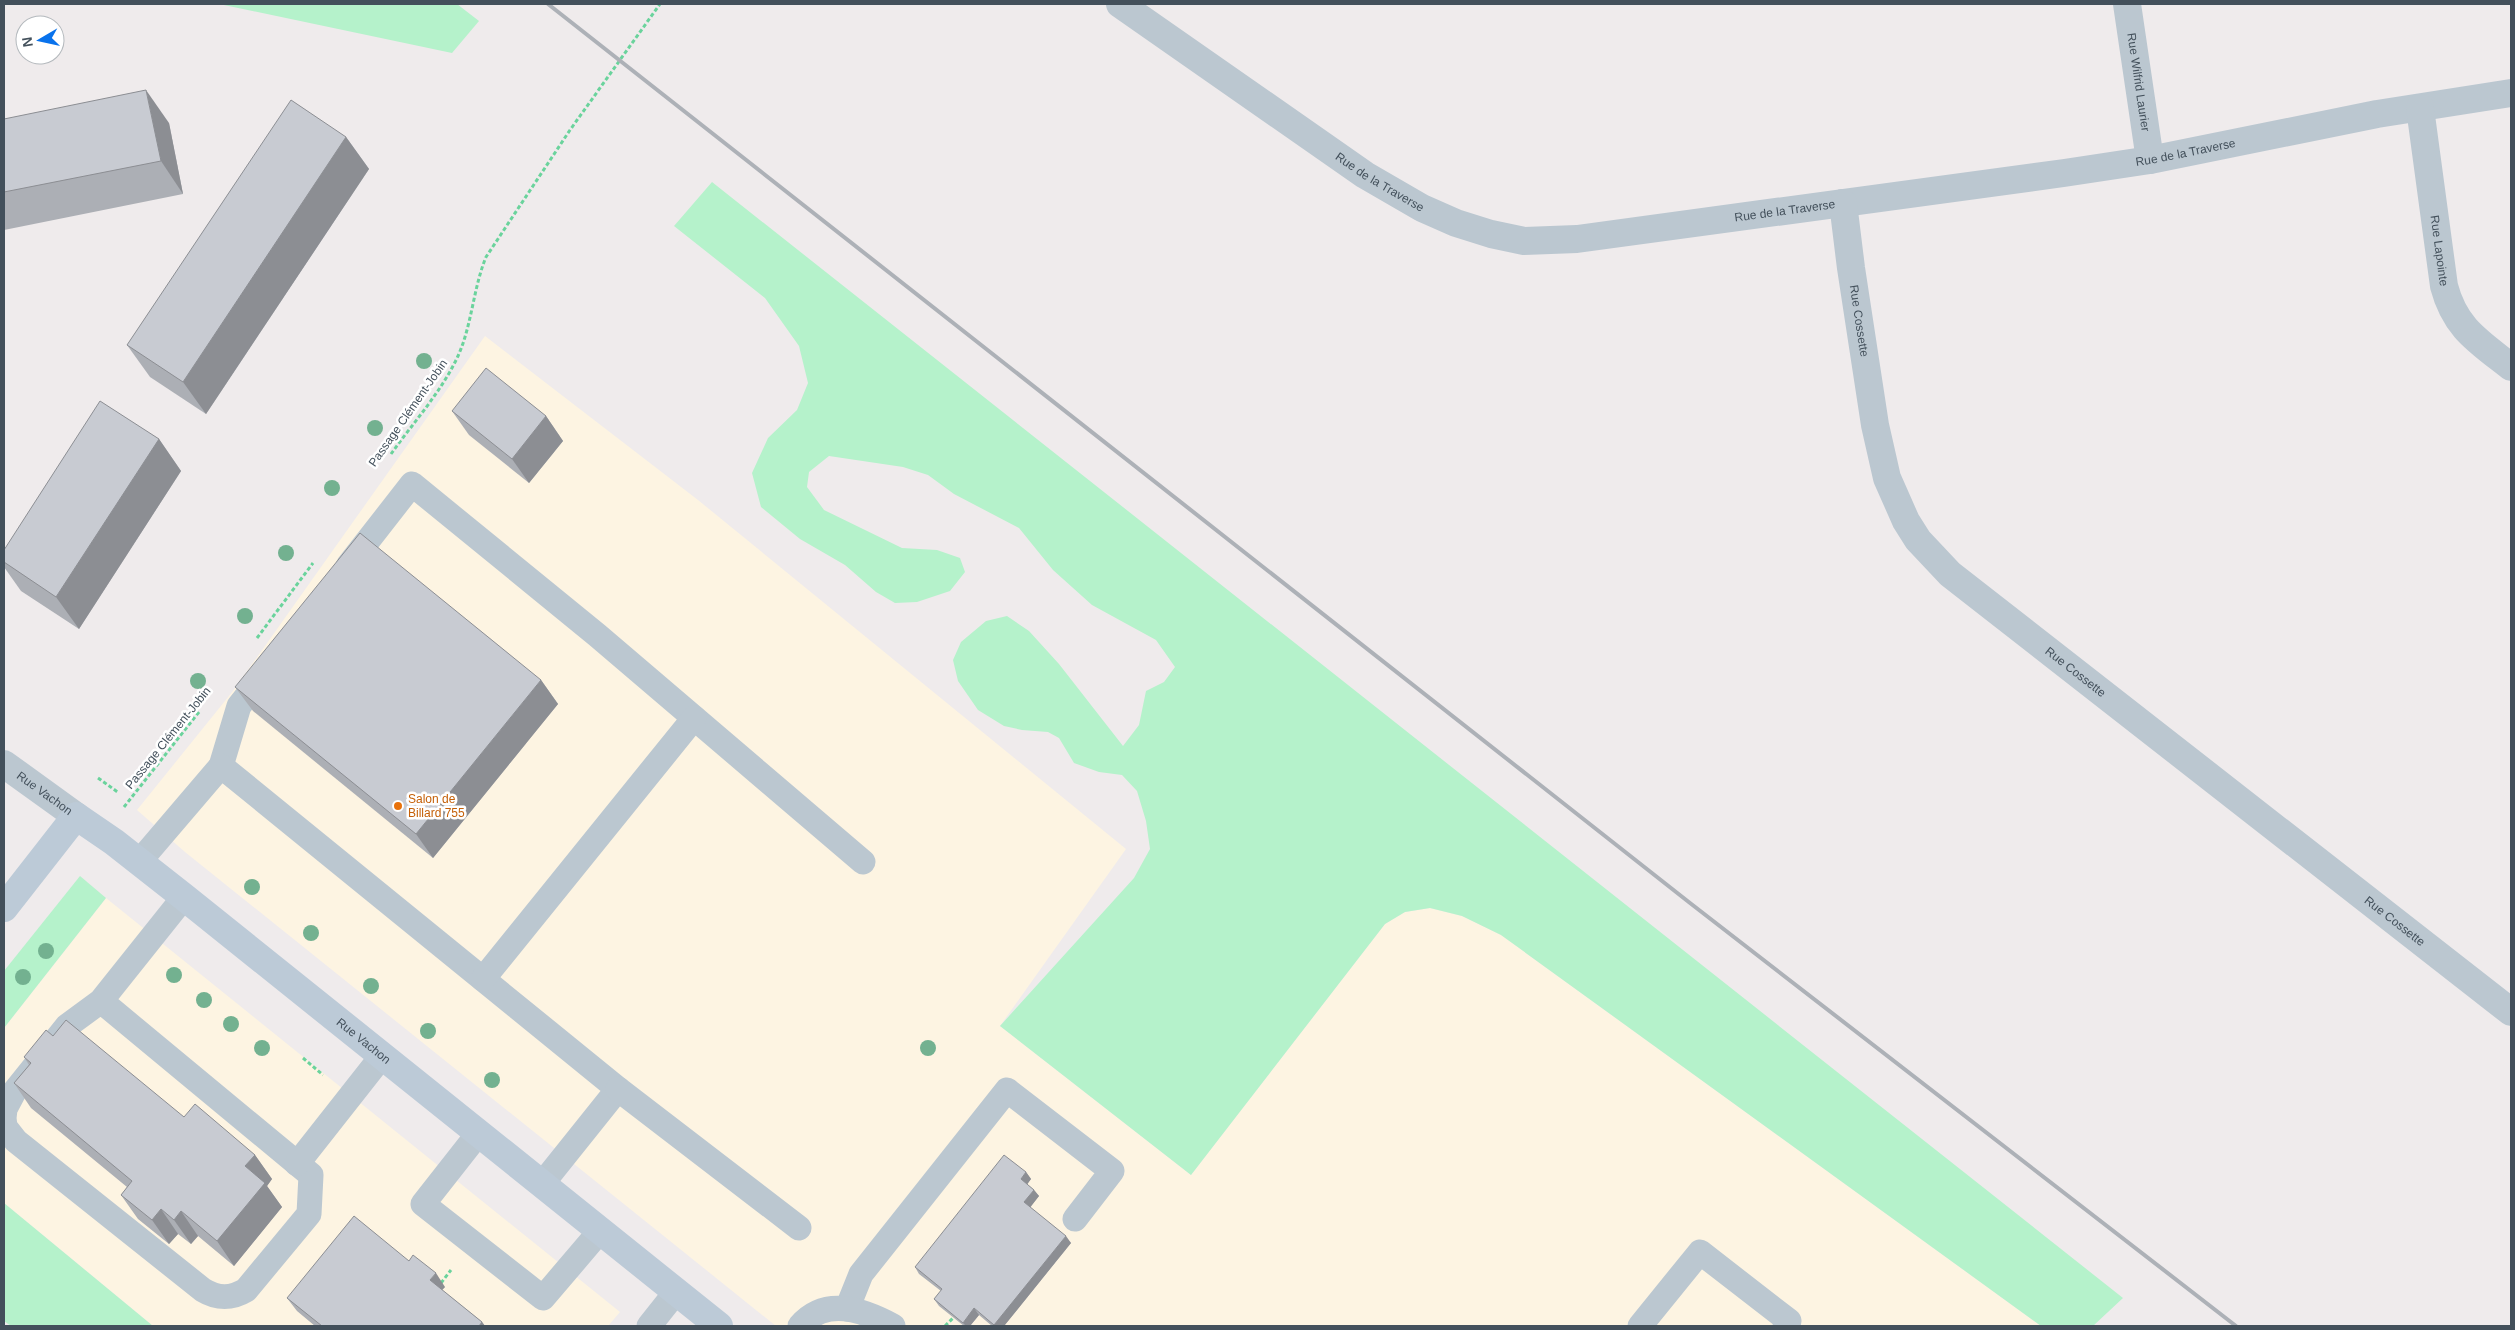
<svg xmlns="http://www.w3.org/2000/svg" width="2515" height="1330" viewBox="0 0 2515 1330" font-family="Arial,sans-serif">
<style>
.commercial{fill:#fdf4e2}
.green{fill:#b5f2cb}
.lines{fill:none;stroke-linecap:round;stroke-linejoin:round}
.path{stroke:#6ad39c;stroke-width:3;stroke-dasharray:4 2.5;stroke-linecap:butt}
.lane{stroke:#bbc7d0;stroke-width:25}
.street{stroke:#bbc7d0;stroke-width:28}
.secondary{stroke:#bccad7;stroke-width:28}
.rail{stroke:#adb1b7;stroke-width:4}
.tree{fill:#73b190}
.wall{fill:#acafb5}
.shaded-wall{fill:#8c8e93}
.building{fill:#c8cbd2;stroke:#8c8e93}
.food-dot{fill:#e8710a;stroke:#fff;stroke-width:2}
.labels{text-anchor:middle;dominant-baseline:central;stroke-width:5;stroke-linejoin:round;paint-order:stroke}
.street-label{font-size:12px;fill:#43505b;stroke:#fff}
.food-label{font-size:12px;fill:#c56008;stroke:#fff;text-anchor:start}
</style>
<rect width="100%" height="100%" fill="#efebec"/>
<!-- commercial -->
<g class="commercial">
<path d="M485,336L698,500L1126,849L1000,1026L1191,1175L1385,924L1405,912L1430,908L1462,916L1501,935L2041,1326H776L185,852L137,810L233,691Z"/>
<path d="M106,898L620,1312L608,1326H153L4,1203V1028Z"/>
</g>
<!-- green -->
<g class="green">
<path d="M219,4H457L479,21L452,53Z"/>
<path d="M712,182L2123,1298L2093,1326H2041L1501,935L1462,916L1430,908L1405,912L1385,924L1191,1175L1000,1026L1134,878L1150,849L1146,821L1137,791L1122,775L1099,772L1074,763L1059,738L1048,732L1022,730L1004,726L978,710L958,681L953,660L961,642L986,621L1007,616L1029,631L1059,664L1123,746L1139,725L1146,691L1164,682L1175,667L1156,640L1092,605L1053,570L1019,528L954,494L928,475L903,467L829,456L809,472L807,487L824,510L902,548L937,550L960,558L965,572L950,591L917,602L895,603L876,592L845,565L800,539L761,507L752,473L768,438L797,410L808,383L799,346L765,298L674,226Z"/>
<path d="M80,876L106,898L4,1028V971Z"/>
<path d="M4,1203L153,1326H11L4,1321Z"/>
</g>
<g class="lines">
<!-- path -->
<g class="path">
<path d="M391,454C413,423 442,391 458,356C472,325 473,289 486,257L570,130L660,4"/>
<path d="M257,638L313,563"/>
<path d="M98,778L119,793"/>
<path d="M124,807L199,712"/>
<path d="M303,1058L323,1075"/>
<path d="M441,1283L451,1270"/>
<path d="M945,1326L953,1318"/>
</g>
<!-- lane -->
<g class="lane">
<path d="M348,566L412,484L597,635L863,862"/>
<path d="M221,766L239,706L265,673"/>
<path d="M139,862L221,766L618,1089L542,1184"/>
<path d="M483,979L694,718"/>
<path d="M101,1001L311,1175L309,1214L246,1290C231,1299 218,1299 203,1290L16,1141L5,1127L4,1118L5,1109L14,1092L67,1026L101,1001L184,897"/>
<path d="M618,1089L799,1228"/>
<path d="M478,1134L423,1204L543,1298L600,1231"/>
<path d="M297,1164L382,1056"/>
<path d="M847,1309L861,1274L1007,1090L1112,1171L1075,1219"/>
<path d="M649,1326L676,1292"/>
<path d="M800,1326C826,1296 863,1310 893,1326"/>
<path d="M1640,1326L1700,1252L1789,1321L1785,1326"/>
</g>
<!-- street -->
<g class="street">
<path id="s1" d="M1120,4L1365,175L1422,208L1456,223L1491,234L1524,241L1577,239L2064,173L2150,160L2377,114L2511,93"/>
<path id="s2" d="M2127,4L2150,160"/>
<path id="s3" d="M2420,108L2444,286C2455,328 2478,341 2511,367"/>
<path id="s4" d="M1843,203L1851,268L1875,425L1887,478L1906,521L1918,540L1950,574L2511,1012"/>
<path id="s5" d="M4,764L76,816"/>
</g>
<!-- secondary -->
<path class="secondary" id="s6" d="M4,908L76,816L114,842L184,897L719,1326"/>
<!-- rail -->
<path class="rail" d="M548,4L1690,903L2236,1326"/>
</g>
<!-- trees -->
<g class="tree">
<circle cx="424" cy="361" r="8"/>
<circle cx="375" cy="428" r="8"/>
<circle cx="332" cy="488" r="8"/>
<circle cx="286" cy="553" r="8"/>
<circle cx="245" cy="616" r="8"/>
<circle cx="198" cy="681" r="8"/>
<circle cx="252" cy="887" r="8"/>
<circle cx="311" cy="933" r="8"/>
<circle cx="46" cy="951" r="8"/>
<circle cx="174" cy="975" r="8"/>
<circle cx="23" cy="977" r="8"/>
<circle cx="371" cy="986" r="8"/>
<circle cx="204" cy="1000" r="8"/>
<circle cx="231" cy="1024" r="8"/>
<circle cx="428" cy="1031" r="8"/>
<circle cx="262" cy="1048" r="8"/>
<circle cx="928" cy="1048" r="8"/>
<circle cx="492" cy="1080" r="8"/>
</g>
<!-- wall -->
<g class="wall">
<path d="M4,119L169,123L183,194L4,230Z"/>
<path d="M346,137L369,169L206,414L150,377L127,345Z"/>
<path d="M452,411L546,416L563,441L529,483L469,435Z"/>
<path d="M159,439L181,471L79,629L21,591L4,567V550Z"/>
<path d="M541,680L558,704L433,858L253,711L235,687Z"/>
<path d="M53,1036L184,1117L255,1155L272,1179L267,1186L282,1207L234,1266L198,1236L191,1244L178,1234L169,1244L138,1219L121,1195L127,1187L31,1108L14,1083L29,1065L24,1057Z"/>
<path d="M1026,1172L1031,1179L1027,1184L1034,1190L1039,1196L1030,1207L1071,1243L1004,1326H992L979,1315L970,1326H964L939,1306L934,1299L941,1291L919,1274L915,1267Z"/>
<path d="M445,1287L442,1290L482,1322L485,1326H315L297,1311L287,1298Z"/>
</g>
<!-- shaded-wall -->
<g class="shaded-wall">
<path d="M146,90L169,123L183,194L161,161Z"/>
<path d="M346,137L369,169L206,414L183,382Z"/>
<path d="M546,416L563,441L529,483L512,459Z"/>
<path d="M159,439L181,471L79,629L56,597Z"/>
<path d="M541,680L558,704L433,858L416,834Z"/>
<path d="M255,1155L272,1179L267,1186L282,1207L234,1266L217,1241L245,1166Z"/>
<path d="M1026,1172L1031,1179L1026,1186L1021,1179Z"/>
<path d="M1034,1190L1039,1196L1029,1209L1024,1202Z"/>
<path d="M161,1209L178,1234L169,1244L152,1220Z"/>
<path d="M181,1211L198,1236L191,1244L174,1220Z"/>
<path d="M1066,1236L1071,1243L1004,1326H995L994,1325Z"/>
<path d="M436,1273L445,1287L439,1293L430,1280Z"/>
<path d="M974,1308L979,1315L970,1326H966L963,1323Z"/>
<path d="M482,1322L485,1326H479Z"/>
</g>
<!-- building -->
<g class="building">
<path d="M146,90L161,161L4,192V119Z"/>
<path d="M291,100L346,137L183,382L127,345Z"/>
<path d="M486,368L546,416L512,459L452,411Z"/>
<path d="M100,401L159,439L56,597L4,562V550Z"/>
<path d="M360,533L541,680L416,834L235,687Z"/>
<path d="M66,1020L184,1117L195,1104L255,1155L245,1166L265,1183L217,1241L181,1211L174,1220L161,1209L152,1220L121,1195L132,1181L14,1083L31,1063L24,1057L46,1030L53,1036Z"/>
<path d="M1004,1155L1026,1172L1021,1179L1034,1190L1024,1202L1066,1236L994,1325L974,1308L963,1323L934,1299L942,1289L915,1267Z"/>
<path d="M354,1216L409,1261L413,1255L436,1273L430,1280L482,1322L479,1326H322L287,1298Z"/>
</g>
<!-- markers -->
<circle class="food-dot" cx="398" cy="806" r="5"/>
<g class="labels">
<!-- street labels -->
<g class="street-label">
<text stroke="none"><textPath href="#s2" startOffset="79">Rue Wilfrid Laurier</textPath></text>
<text stroke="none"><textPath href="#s1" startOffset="1140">Rue de la Traverse</textPath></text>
<text stroke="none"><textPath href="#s1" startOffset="315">Rue de la Traverse</textPath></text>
<text stroke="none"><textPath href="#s1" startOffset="735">Rue de la Traverse</textPath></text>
<text stroke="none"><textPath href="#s3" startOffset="144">Rue Lapointe</textPath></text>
<text stroke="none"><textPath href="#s4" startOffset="119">Rue Cossette</textPath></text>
<text transform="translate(408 413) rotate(-55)">Passage Clément-Jobin</text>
<text stroke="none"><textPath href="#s4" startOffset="554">Rue Cossette</textPath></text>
<text transform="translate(168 738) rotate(-51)">Passage Clément-Jobin</text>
<text stroke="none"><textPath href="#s5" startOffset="50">Rue Vachon</textPath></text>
<text stroke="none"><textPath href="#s4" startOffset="959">Rue Cossette</textPath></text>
<text stroke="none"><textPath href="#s6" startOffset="482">Rue Vachon</textPath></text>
</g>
<!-- food labels -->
<g class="food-label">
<text x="408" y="799">Salon de<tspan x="408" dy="14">Billard 755</tspan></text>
</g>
</g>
<!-- border -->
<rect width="2515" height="1330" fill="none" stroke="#43505b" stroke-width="10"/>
<!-- north arrow -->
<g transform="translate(40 40) rotate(261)"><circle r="24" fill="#ffffff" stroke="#b4b9bd"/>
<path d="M0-4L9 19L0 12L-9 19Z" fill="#0972ec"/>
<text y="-8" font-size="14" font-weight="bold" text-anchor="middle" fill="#43505b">N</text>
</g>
</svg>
